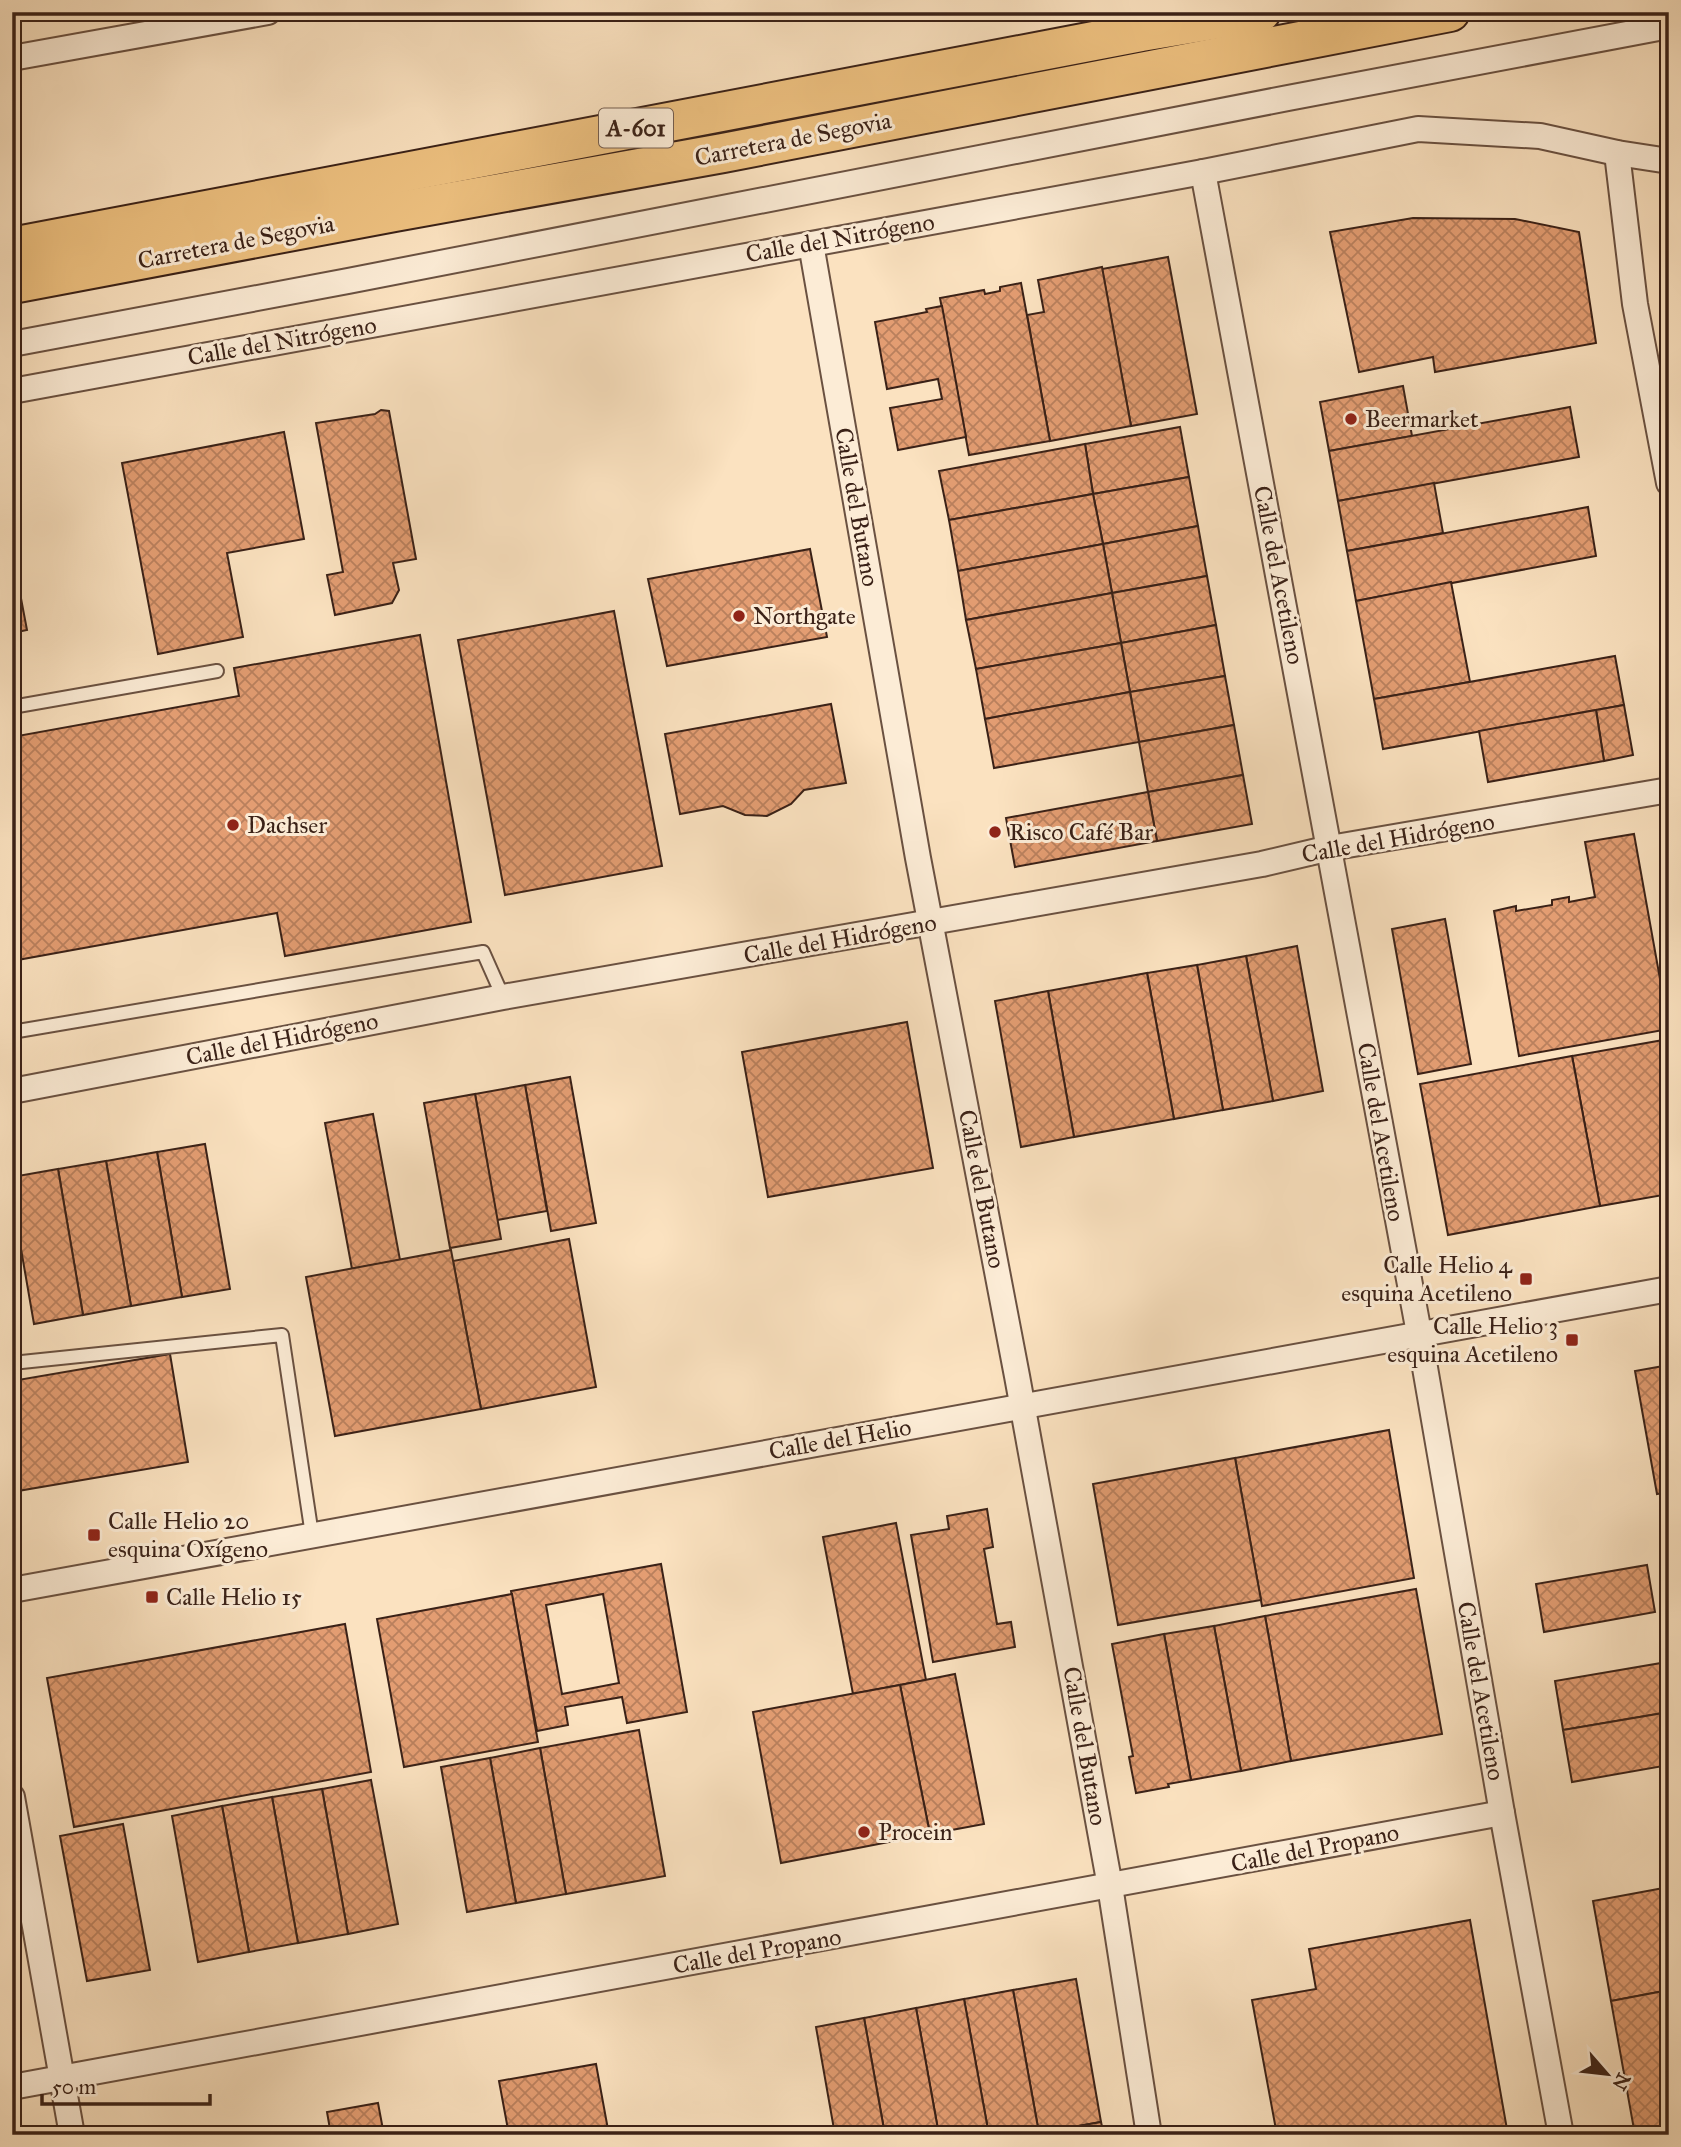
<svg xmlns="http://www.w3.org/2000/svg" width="1681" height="2147" viewBox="0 0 1681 2147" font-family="'IM FELL Great Primer',serif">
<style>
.building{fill:url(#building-cross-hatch);stroke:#3a2117;stroke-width:2;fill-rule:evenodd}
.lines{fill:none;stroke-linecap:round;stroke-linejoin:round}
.lane-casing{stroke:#6a5141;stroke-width:16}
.street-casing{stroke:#6a5141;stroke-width:28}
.highway-casing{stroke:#3a2117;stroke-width:42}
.lane{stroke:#fcecd6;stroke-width:12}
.street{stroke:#fcecd6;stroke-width:24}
.highway{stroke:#eec180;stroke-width:38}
.poi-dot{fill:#8f2418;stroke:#fcecd6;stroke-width:2.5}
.labels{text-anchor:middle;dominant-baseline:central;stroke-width:6;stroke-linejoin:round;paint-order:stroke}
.shield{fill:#fcecd6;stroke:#745e50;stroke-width:2}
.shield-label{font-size:23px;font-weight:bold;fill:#3a2117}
.street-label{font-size:24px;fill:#3a2117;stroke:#fcecd6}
.poi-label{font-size:24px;fill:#3a2117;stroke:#fcecd6;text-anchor:start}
</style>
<defs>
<pattern id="building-cross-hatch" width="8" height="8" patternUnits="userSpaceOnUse" patternTransform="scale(1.75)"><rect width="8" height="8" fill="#e39d72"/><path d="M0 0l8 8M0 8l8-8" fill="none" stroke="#b9805d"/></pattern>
</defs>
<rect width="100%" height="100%" fill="#fbe2c0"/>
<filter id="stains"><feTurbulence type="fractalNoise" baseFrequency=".00286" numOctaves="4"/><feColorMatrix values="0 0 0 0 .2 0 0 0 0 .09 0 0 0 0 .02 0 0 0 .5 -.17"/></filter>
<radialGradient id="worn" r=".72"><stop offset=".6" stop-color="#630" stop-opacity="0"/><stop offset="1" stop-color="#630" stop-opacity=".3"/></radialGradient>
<!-- building -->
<g class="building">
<path d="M1413,218L1515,219L1579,232L1596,343L1435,372L1433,357L1359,372L1330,232Z"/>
<path d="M1168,257L1197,414L1131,426L1102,269Z"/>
<path d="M1102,267L1131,426L1050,441L1027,315L1044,312L1038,280Z"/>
<path d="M1021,283L1050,441L969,455L940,298L984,290L985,294L1000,291V287Z"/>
<path d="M942,306L966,437L898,450L890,408L942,399L938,379L887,389L875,322L927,312L926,309Z"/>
<path d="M1403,386L1412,436L1329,451L1320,402Z"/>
<path d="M1570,407L1579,457L1338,501L1329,451Z"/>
<path d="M381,410L389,411L416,559L393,563L399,590L392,603L335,615L327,575L343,572L316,423L375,414Z"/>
<path d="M1180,427L1189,477L1093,494L1085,444Z"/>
<path d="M284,432L304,539L227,553L243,637L158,654L122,463Z"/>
<path d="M1085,444L1093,494L949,520L939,471Z"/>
<path d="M1189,477L1198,526L1103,544L1093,494Z"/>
<path d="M1434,483L1443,533L1347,551L1338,501Z"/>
<path d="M1093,494L1103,544L958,571L949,520Z"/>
<path d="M1588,507L1596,556L1356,601L1347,551Z"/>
<path d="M1198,526L1207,576L1112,593L1103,544Z"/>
<path d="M1103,544L1112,593L966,620L958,571Z"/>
<path d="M810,549L827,637L667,666L648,579Z"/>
<path d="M12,551L27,630L12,633Z"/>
<path d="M1207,576L1216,625L1121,643L1112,593Z"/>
<path d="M1451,582L1470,682L1374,699L1356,601Z"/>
<path d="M1112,593L1121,643L976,669L966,620Z"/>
<path d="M614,611L662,866L505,895L458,640Z"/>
<path d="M1216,625L1225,676L1130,692L1121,643Z"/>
<path d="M420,635L471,922L285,956L277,913L12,961V737L239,696L234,668Z"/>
<path d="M1121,643L1130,692L985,719L976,669Z"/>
<path d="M1615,656L1624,705L1383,749L1374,699Z"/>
<path d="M1225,676L1234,725L1139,742L1130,692Z"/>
<path d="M1130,692L1139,742L994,768L985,719Z"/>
<path d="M831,704L846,783L804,790L791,804L767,816L745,815L723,806L680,814L665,734Z"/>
<path d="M1624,705L1633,755L1604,761L1596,710Z"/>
<path d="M1596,710L1604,761L1488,782L1479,731Z"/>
<path d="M1234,725L1243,775L1148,792L1139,742Z"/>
<path d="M1243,775L1252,824L1157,841L1148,792Z"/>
<path d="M1148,792L1157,841L1015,867L1006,818Z"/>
<path d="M1634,834L1669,1029L1519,1056L1494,911L1516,906V911L1552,905V900L1569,897V902L1595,897L1585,842Z"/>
<path d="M1445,919L1471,1064L1418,1074L1392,929Z"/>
<path d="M1297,946L1323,1091L1273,1101L1246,956Z"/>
<path d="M1246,956L1273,1101L1223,1110L1197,965Z"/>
<path d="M1197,965L1223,1110L1174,1119L1147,973Z"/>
<path d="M1147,973L1174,1119L1074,1137L1048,991Z"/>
<path d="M1048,991L1074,1137L1021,1147L995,1001Z"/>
<path d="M907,1022L933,1168L768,1197L742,1052Z"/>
<path d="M1669,1039V1194L1600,1206L1572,1056Z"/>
<path d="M1572,1056L1600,1206L1448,1235L1420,1084Z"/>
<path d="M570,1077L596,1223L551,1231L525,1085Z"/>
<path d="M525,1085L547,1211L497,1220L475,1094Z"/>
<path d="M475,1094L501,1239L450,1248L424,1103Z"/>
<path d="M373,1114L400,1260L352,1269L325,1123Z"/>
<path d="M205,1144L230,1289L182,1297L157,1152Z"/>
<path d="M157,1152L182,1297L131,1306L106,1161Z"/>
<path d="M106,1161L131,1306L83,1315L58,1169Z"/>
<path d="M58,1169L83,1315L34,1324L12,1197V1177Z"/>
<path d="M569,1239L596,1387L481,1409L453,1261Z"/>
<path d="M451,1250L481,1409L335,1436L306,1277Z"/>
<path d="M170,1354L188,1462L12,1492V1381Z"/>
<path d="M1669,1365V1492L1657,1494L1635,1371Z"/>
<path d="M1389,1430L1414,1578L1262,1606L1235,1458Z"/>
<path d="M1235,1458L1261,1600L1118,1625L1093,1484Z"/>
<path d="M987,1509L993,1547L984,1549L997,1624L1011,1622L1015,1647L933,1662L911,1535L949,1529L947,1516Z"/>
<path d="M896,1523L926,1680L853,1694L823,1537Z"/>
<path d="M661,1564L687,1712L627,1723L622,1697L565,1707L568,1725L537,1731L511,1591ZM603,1594L619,1683L562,1694L546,1605Z"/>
<path d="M1647,1565L1655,1612L1544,1632L1536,1584Z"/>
<path d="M1416,1589L1442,1734L1291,1761L1265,1616Z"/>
<path d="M512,1594L538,1742L404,1767L377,1619Z"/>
<path d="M1265,1616L1291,1761L1241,1771L1214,1626Z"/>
<path d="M345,1624L371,1772L74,1827L47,1678Z"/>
<path d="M1214,1626L1241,1771L1191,1780L1164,1634Z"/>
<path d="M1164,1634L1191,1780L1168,1784L1169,1787L1136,1793L1129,1757L1133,1756L1112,1644Z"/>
<path d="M1667,1662L1669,1712L1563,1730L1555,1681Z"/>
<path d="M955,1674L984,1824L930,1834L900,1685Z"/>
<path d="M900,1685L930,1834L781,1863L753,1712Z"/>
<path d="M1669,1712V1765L1572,1782L1563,1730Z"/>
<path d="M639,1730L665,1876L566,1894L540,1748Z"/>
<path d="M540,1748L566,1894L516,1903L490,1758Z"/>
<path d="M490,1758L516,1903L467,1912L441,1767Z"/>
<path d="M371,1780L398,1924L348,1934L322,1789Z"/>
<path d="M322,1789L348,1934L298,1943L272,1797Z"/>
<path d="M272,1797L298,1943L249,1952L222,1806Z"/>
<path d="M222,1806L249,1952L198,1962L172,1816Z"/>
<path d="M123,1824L150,1970L87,1981L60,1836Z"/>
<path d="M1669,1887V1990L1611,2001L1593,1901Z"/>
<path d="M1470,1920L1508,2135H1277L1252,2000L1316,1989L1309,1949Z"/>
<path d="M1076,1979L1101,2122L1039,2133L1013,1990Z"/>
<path d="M1013,1990L1039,2133L989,2135L964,1999Z"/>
<path d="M1669,1990V2135H1635L1611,2001Z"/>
<path d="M964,1999L989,2135H939L916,2008Z"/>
<path d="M916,2008L939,2135H885L864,2018Z"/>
<path d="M864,2018L885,2135H835L816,2027Z"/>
<path d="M596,2064L609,2135H509L499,2081Z"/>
<path d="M378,2103L384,2135H331L327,2112Z"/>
<path d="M1101,2122L1104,2135H1039V2133Z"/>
</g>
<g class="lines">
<!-- lane casing -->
<g class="lane-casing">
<g id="lane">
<path d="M12,707L217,671"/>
<path d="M12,1032L483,952L503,997"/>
<path d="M12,1363L282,1335L312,1535"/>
</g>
</g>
<!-- street casing -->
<g class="street-casing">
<g id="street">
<path d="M12,58L268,12"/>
<path d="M1617,153L1635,304L1669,483"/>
<path d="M1203,172L1419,1333L1502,1813L1561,2135"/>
<path d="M811,244L918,858L1017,1376L1110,1886L1149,2135"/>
<path d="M12,344L348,281L1288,98L1669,26"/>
<path d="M12,391L1203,172L1418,129L1540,136L1617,153L1669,161"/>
<path d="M12,1091L503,997L1262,864L1330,848L1669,790"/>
<path d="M12,1590L1669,1289"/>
<path d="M12,1797L72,2135"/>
<path d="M12,2087L1502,1813"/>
</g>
</g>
<!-- highway casing -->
<g class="highway-casing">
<g id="highway">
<path d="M12,247L1141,32L1261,12"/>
<path d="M12,284L394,212L723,153L1450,12"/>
</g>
</g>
<!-- lane -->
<use href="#lane" class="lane"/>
<!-- street -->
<use href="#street" class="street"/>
<!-- highway -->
<use href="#highway" class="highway"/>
</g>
<!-- markers -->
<g class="poi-dot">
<circle cx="1351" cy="419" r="7"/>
<circle cx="739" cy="616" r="7"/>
<circle cx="233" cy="825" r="7"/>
<circle cx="995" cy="832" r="7"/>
<rect x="1519" y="1272" width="14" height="14" rx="3.5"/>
<rect x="1565" y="1333" width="14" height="14" rx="3.5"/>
<rect x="87" y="1528" width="14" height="14" rx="3.5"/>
<rect x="145" y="1590" width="14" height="14" rx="3.5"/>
<circle cx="864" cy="1832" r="7"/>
</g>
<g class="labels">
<!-- shield labels -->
<rect class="shield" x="599" y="108.5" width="74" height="39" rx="5"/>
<g class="shield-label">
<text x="636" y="128">A-601</text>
</g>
<!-- street labels -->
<g class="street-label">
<text transform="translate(793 139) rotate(-11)">Carretera de Segovia</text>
<text transform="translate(840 238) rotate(-10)">Calle del Nitrógeno</text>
<text transform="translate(236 242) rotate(-11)">Carretera de Segovia</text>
<text transform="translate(282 341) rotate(-10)">Calle del Nitrógeno</text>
<text transform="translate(857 507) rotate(80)">Calle del Butano</text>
<text transform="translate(1279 575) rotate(79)">Calle del Acetileno</text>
<text transform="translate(1398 838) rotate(-10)">Calle del Hidrógeno</text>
<text transform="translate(840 939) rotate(-10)">Calle del Hidrógeno</text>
<text transform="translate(282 1039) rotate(-11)">Calle del Hidrógeno</text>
<text transform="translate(1381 1132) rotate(80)">Calle del Acetileno</text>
<text transform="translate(982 1189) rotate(79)">Calle del Butano</text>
<text transform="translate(840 1439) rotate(-10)">Calle del Helio</text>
<text transform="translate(1481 1691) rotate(80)">Calle del Acetileno</text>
<text transform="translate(1085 1746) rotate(80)">Calle del Butano</text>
<text transform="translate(1315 1848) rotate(-11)">Calle del Propano</text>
<text transform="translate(757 1951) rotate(-10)">Calle del Propano</text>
</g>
<!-- poi labels -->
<g class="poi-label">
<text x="1365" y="419">Beermarket</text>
<text x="753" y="616">Northgate</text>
<text x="247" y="825">Dachser</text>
<text x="1009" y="832">Risco Café Bar</text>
<text x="1512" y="1265" text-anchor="end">Calle Helio 4<tspan x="1512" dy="28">esquina Acetileno</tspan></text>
<text x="1558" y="1326" text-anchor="end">Calle Helio 3<tspan x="1558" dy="28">esquina Acetileno</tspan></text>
<text x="108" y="1521">Calle Helio 20<tspan x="108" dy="28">esquina Oxígeno</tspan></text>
<text x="166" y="1597">Calle Helio 15</text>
<text x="878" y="1832">Procein</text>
</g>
</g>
<!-- margin -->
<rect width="1681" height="2147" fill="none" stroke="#fbe2c0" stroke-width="42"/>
<rect x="14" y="14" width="1653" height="2119" fill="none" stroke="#3a2117" stroke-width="3.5"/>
<rect x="21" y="21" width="1639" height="2105" fill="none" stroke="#3a2117" stroke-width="2"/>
<!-- north arrow -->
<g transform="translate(1607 2074) rotate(118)" stroke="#fcecd6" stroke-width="5" paint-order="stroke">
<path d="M0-5L12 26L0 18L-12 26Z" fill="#3a2117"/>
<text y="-10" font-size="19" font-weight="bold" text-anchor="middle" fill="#3a2117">N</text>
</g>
<!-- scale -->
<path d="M42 2094v10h168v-10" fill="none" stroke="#3a2117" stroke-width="3.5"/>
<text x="52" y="2094" font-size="21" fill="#3a2117" stroke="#fcecd6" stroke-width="5" paint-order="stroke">50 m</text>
<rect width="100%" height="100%" filter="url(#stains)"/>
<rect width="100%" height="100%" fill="url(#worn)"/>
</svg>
